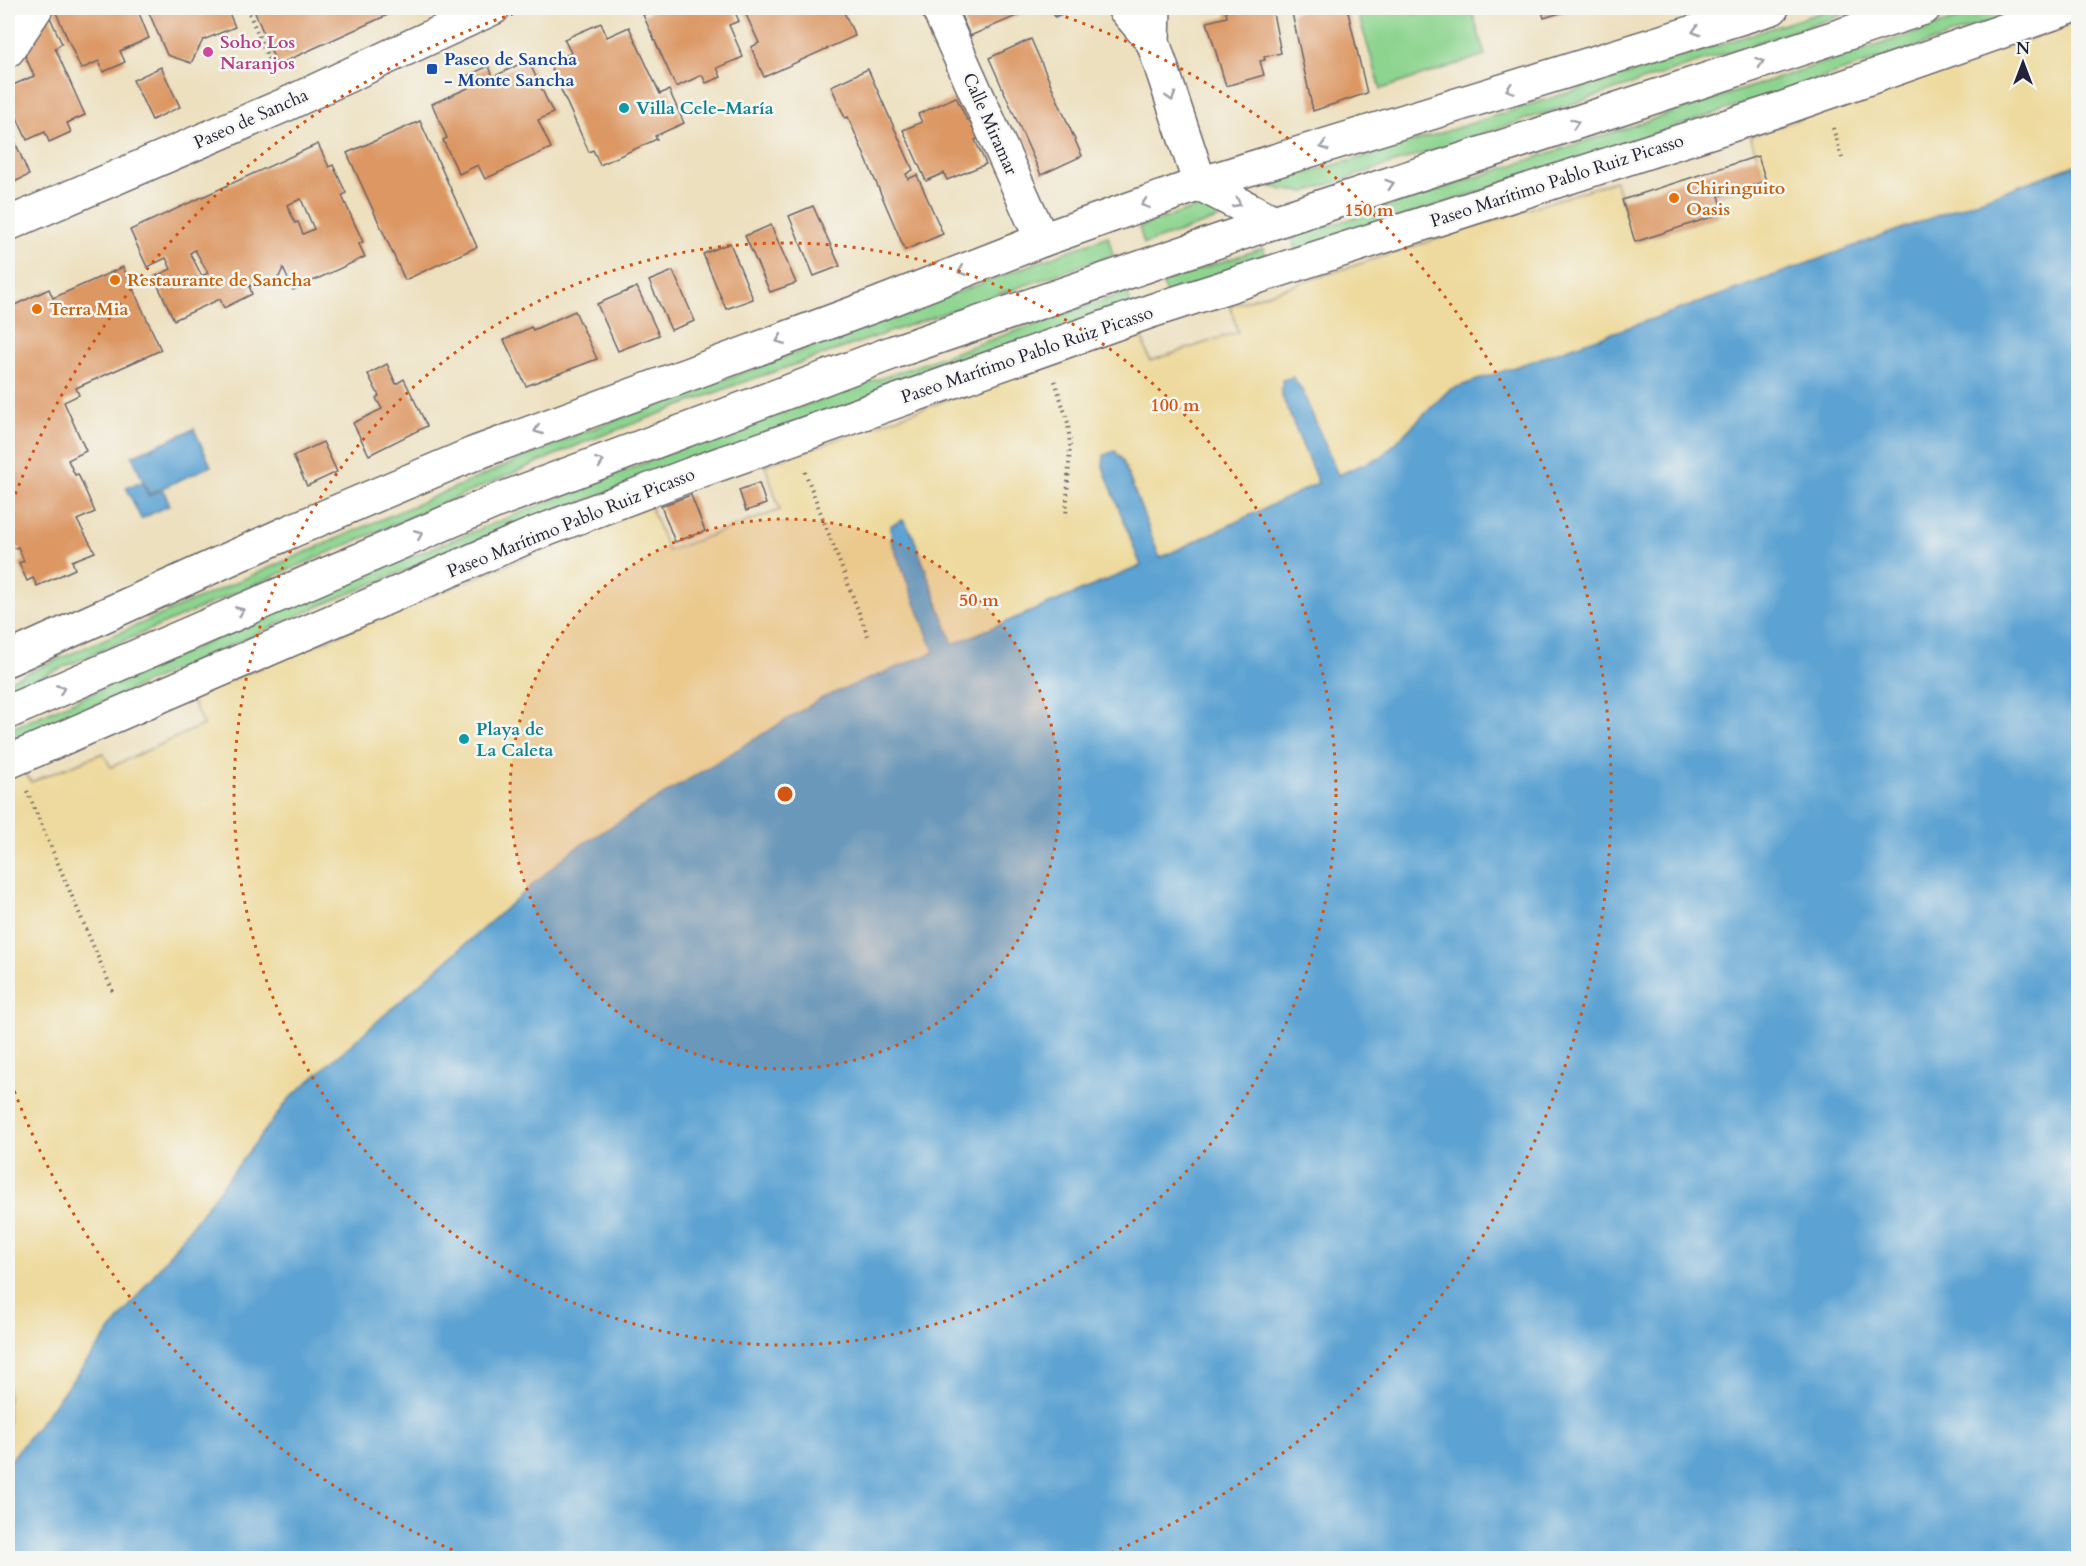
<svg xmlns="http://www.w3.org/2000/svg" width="2086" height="1566" viewBox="0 0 2086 1566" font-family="Cardo,serif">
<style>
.green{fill:#8dd48f;stroke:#587b65;stroke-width:1.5}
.sand{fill:#eeda9e;stroke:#887e6c;stroke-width:1.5}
.water{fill:#5ca2d2;stroke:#3f6286;stroke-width:1.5}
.building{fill:#dc9764;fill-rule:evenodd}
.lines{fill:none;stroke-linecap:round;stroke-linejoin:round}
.minor-casing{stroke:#696469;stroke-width:36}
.major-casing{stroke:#696469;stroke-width:36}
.path{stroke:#696469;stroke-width:4;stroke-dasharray:1.5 4.5;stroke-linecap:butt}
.minor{stroke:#fff;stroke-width:33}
.major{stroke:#fff;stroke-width:33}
.oneway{stroke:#9c9ca7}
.ring{fill:none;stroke:#d45411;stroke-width:3;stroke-dasharray:3 6}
.hotel-dot{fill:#d1479c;stroke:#f6f6f2;stroke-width:2}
.transit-dot{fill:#1a4fb4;stroke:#f6f6f2;stroke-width:2}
.culture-dot{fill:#0f9aa8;stroke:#f6f6f2;stroke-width:2}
.food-dot{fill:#e8710a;stroke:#f6f6f2;stroke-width:2}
.labels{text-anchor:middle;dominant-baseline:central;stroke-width:5;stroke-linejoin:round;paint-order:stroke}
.hotel-label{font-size:18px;font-weight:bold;fill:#b23c85;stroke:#f6f6f2;text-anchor:start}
.transit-label{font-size:18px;font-weight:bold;fill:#164399;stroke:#f6f6f2;text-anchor:start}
.culture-label{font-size:18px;font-weight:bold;fill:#0d838f;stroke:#f6f6f2;text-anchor:start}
.street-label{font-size:18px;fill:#22223b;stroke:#f6f6f2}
.food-label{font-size:18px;font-weight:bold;fill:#c56008;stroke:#f6f6f2;text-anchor:start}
.centre{fill:#d45411;stroke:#f6f6f2;stroke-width:3}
.ring-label{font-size:18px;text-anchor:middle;font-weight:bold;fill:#d45411;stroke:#f6f6f2;stroke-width:5;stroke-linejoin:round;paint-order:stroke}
</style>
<rect width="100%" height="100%" fill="#f6f6f2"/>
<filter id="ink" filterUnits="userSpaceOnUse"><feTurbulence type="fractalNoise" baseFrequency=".0167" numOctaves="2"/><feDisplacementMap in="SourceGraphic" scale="12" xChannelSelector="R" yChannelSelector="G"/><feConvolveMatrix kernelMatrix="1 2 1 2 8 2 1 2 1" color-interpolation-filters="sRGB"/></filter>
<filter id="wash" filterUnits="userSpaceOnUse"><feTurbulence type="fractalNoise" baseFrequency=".008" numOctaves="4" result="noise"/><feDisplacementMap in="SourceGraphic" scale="24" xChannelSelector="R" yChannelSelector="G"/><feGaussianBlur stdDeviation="1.35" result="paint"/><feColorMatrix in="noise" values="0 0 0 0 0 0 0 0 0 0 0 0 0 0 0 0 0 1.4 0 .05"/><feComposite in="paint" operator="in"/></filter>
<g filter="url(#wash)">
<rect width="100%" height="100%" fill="#ede0bf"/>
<!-- green -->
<g class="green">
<path d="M1380,8H1411L1415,14L1422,8H1471L1485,55L1381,89L1358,14Z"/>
<path d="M1835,8H1863L1306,192L1284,190L1264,185L1384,151Z"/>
<path d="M1990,8H2026L1940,39L1296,252L1292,238Z"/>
<path d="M1209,203L1229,215L1144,244L1139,227Z"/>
<path d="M1108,236L1113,255L738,384L585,442L8,691V681L581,433Z"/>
<path d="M1263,248L1268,262L1167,296L1162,282Z"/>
<path d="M1127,292L1131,305L510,527L317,607L8,744V730L313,596L674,451Z"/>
</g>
<!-- sand -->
<path class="sand" d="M2078,22V164L1718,296L1449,390L1381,457L1319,483L1160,558L953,644L290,1098L8,1464V778L24,771L31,782L103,753L111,767L203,725L190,697L650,505L668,551L780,510L765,465L1022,373L1141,335L1150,361L1238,332L1230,306L1615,181L1636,242L1724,213L1719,196L1766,180L1750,136Z"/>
<!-- water -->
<g class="water">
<path d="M2078,164V1558H8V1464L290,1098L571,851L822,698L934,652L891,540V525L903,520L912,533L953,644L1141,566L1103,467L1104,455L1115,451L1123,461L1160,558L1318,483L1282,396V380L1293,377L1302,390L1338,475L1381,457L1449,390L1718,296Z"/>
<path d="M194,429L211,466L149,494L132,456Z"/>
<path d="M142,482L148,496L163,490L170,505L141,519L126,487Z"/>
</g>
<g id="blocks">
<!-- building -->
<g class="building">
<path d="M54,8H137L149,38L120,51L125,62L115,67L103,72L99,61L81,69Z"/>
<path d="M147,8H227L235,27L203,40L191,63L167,55Z"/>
<path d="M253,8H403L277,65Z"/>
<path d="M659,8H733L739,21L729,25L743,57L717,68L721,77L706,83L702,75L676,87L643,15Z"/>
<path d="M743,8H842L855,36L764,77L751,47L759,43Z"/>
<path d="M968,8H1035L970,36L959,11Z"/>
<path d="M1051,8H1076L1055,17Z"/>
<path d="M1225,8H1272L1281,53L1264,57L1265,60L1260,61L1264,75L1226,86L1207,22L1227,17Z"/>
<path d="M1308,8H1347L1367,93L1313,111L1292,13Z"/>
<path d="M1541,8H1576L1544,18Z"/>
<path d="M49,15L62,44L55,48L85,115L67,123L71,132L49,142L45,132L27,140L17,118L8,122V87L34,76L24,53Z"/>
<path d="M601,23L607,37L629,27L660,94L669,90L684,123L655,136L657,139L600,165L593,150L589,152L549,63L571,53L564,39Z"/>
<path d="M1031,39L1082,156L1041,175L989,58Z"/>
<path d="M528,60L553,113L538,120L551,148L485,179L478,165L459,174L443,140L447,138L432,104L468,88L464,77L489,66L493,77Z"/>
<path d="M161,67L180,107L152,120L133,80Z"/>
<path d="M868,69L913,170L906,174L908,179L917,175L943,234L905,250L848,117L845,118L831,86Z"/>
<path d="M956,97L967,120L975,116L984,136L975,140L986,164L947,180L944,173L926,181L903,130L922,122L918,114Z"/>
<path d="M420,121L477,247L405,280L347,153Z"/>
<path d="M8,125L29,175L8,185Z"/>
<path d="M318,144L329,167L333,165L346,193L342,196L363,242L359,244L365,257L293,290L283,268L279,277L269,281L256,287L249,285L252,294L224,308L220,299L174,320L154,277L171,269L166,258L147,267L130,230ZM301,199L314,229L303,234L298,222L295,223L287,205ZM195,250L208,273L202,276L190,253Z"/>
<path d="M1758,156L1766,181L1719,196L1724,213L1635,242L1622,200Z"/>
<path d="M813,206L840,266L814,276L789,216Z"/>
<path d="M771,225L796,283L770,292L745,236Z"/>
<path d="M730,243L753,299L726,309L703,254Z"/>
<path d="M123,267L161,350L76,388L79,395L64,402L86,451L68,460L75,475L78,474L95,512L77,520L95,552L72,561L75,569L37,586L33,578L27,581L19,563L24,561L18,547L12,549L8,538V531L11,530L8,521L9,519L8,515V495L11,493L8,484V308L49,289L53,298Z"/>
<path d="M673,271L695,321L671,330L649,281Z"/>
<path d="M637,287L659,335L618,351L597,304Z"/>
<path d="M575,311L597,359L526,386L504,340L531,327L533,330Z"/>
<path d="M387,364L396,384L404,379L427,426L369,455L353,423L382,409L376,398L379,396L368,374Z"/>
<path d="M323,442L337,472L307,486L293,456Z"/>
<path d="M759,483L766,504L746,511L739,490Z"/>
<path d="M691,495L705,531L675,542L661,506Z"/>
</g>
</g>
</g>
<g filter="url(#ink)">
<use href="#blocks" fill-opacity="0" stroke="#696469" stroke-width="1.5"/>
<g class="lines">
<!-- minor casing -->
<g class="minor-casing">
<g id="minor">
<path d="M938,8L1042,240"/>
<path d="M1124,8L1153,42"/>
<path d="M1154,8L1153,42L1200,184L1274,222"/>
<path d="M8,50L36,8"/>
<path d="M8,762L529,536L697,472L1151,311L1781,109L2068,8"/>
</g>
</g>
<!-- major casing -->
<g class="major-casing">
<g id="major">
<path d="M8,224L287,104L493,8"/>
<path d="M8,659L289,532L473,454L876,305L1042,240L1200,184L1772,8"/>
<path d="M8,712L494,502L894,352L1274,222L1924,8"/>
</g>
</g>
<!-- path -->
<g class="path">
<path d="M247,8L274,73"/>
<path d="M1833,128L1842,158"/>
<path d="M1055,381L1068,423L1070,445L1066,517"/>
<path d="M805,472L868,636"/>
<path d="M27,791L113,992"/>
</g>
<!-- minor -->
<use href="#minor" class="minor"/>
<!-- major -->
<use href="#major" class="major"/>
</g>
<!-- one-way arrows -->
<defs><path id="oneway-chevron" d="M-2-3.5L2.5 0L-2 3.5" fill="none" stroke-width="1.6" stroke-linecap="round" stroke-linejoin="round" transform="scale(1.5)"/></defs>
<g class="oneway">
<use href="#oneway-chevron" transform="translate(1696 31) rotate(163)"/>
<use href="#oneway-chevron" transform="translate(1760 62) rotate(-18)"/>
<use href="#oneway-chevron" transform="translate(1510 89) rotate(163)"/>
<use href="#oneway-chevron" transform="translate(1171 97) rotate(72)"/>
<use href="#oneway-chevron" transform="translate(1575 123) rotate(-18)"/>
<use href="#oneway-chevron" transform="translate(1324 146) rotate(163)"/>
<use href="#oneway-chevron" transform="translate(1390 184) rotate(-18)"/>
<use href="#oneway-chevron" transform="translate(1237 203) rotate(27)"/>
<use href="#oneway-chevron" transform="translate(1145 204) rotate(161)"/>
<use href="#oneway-chevron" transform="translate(962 271) rotate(159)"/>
<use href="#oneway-chevron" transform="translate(780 340) rotate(160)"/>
<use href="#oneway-chevron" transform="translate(538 430) rotate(160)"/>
<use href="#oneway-chevron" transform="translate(600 462) rotate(-20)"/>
<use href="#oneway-chevron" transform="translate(419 534) rotate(-23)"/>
<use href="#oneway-chevron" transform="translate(240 611) rotate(-23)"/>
<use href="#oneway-chevron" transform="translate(61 689) rotate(-23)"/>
</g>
</g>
<!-- distance rings -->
<circle cx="785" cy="794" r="275" fill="#d45411" fill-opacity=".12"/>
<g class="ring">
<circle cx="785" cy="794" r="275"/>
<circle cx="785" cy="794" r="551"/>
<path d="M469 1557A826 826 0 0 1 9 1077M9 511A826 826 0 0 1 530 8M1040 8A826 826 0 0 1 1101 1557"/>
</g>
<!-- markers -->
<circle class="hotel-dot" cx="208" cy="52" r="6"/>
<rect class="transit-dot" x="426" y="63" width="12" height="12" rx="3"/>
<g class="culture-dot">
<circle cx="624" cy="108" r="6"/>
<circle cx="464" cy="739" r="6"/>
</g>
<g class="food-dot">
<circle cx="1674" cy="198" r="6"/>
<circle cx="115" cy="280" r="6"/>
<circle cx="37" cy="309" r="6"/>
</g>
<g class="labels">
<!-- hotel labels -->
<g class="hotel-label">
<text x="220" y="42">Soho Los<tspan x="220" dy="21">Naranjos</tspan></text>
</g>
<!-- transit labels -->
<g class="transit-label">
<text x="444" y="59">Paseo de Sancha<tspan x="444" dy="21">- Monte Sancha</tspan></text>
</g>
<!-- culture labels -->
<g class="culture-label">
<text x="636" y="108">Villa Cele-María</text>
<text x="476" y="729">Playa de<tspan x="476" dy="21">La Caleta</tspan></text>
</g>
<!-- street labels -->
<g class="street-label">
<text transform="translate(251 119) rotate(-24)">Paseo de Sancha</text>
<text transform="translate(990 124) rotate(66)">Calle Miramar</text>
<text transform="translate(1557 181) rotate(-18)">Paseo Marítimo Pablo Ruiz Picasso</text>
<text transform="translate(1027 355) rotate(-19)">Paseo Marítimo Pablo Ruiz Picasso</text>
<text transform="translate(571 523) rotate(-22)">Paseo Marítimo Pablo Ruiz Picasso</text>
</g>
<!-- food labels -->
<g class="food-label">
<text x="1686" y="188">Chiringuito<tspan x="1686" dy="21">Oasis</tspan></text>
<text x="127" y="280">Restaurante de Sancha</text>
<text x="49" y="309">Terra Mia</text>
</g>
</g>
<circle cx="785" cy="794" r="9" class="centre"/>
<g class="ring-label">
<text x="1369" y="216">150 m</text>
<text x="1175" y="411">100 m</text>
<text x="979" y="606">50 m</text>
</g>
<!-- margin -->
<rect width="2086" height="1566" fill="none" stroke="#f6f6f2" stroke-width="30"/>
<!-- north arrow -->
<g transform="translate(2023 63)" stroke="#f6f6f2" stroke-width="4.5" paint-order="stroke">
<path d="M0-4.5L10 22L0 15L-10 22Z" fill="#22223b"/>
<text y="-9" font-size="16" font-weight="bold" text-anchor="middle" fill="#22223b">N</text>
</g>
</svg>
